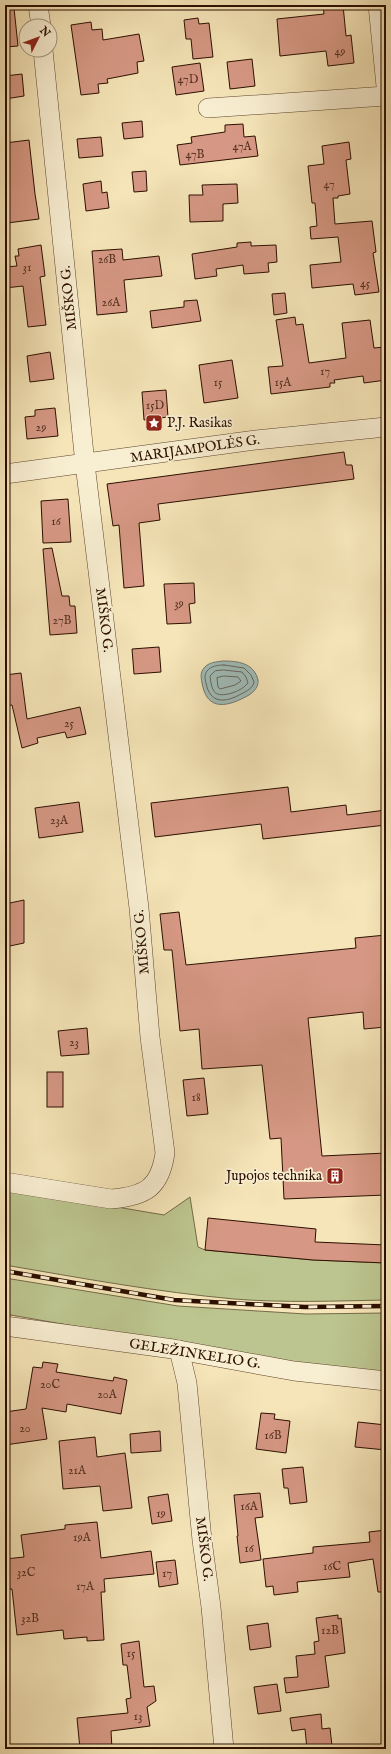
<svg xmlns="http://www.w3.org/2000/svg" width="391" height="1754" viewBox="0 0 391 1754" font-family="'IM FELL English',serif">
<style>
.green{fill:#bcc58f;stroke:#746a48}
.water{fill:#a0bdb9;stroke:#72776f}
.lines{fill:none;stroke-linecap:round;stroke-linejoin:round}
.shore{stroke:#66665c;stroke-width:1}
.building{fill:#d69884;stroke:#2c0f00}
.street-casing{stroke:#5e442e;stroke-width:20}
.street{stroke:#f8eed1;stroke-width:19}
.rail-casing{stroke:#2c0f00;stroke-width:4.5}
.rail{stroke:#f8eed1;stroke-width:3;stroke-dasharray:9;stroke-linecap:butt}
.labels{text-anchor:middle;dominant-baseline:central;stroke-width:3.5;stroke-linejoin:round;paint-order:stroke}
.number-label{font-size:12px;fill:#563121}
.street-label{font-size:14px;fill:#2c0f00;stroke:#f8eed1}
.poi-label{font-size:14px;fill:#2c0f00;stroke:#f8eed1;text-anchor:start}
</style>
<rect width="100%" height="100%" fill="#f5e5b8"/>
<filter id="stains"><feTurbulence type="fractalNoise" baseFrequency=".005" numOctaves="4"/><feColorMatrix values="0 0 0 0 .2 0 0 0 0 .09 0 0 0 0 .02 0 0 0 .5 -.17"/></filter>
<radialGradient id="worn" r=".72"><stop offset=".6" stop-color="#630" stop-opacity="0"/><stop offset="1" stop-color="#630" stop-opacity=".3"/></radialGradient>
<!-- green -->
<g class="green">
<path d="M5,1188L164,1215L190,1197L198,1247L205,1250L313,1260L386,1263V1300C335,1301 284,1303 234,1299C157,1292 81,1278 5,1265Z"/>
<path d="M5,1278L178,1306L306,1314L386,1313V1372L302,1364L177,1344L5,1314Z"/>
</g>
<!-- water -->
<path class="water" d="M223,661C238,661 254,663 258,680C259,686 254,692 249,695C228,707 207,712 202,683C201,677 200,673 204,668C209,662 216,662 223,661Z"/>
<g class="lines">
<!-- shore -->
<g class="shore">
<path d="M224,665L244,668L251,675L254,682C253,688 247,691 241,694C225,703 210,704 206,683C205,679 204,675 207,671C211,666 218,665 224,665Z"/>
<path d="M224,670L242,672L246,677L248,683C244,688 238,691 232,693C214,698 212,692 210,676L215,671Z"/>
<path d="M224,676L238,677L241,681L235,685L220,689L218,687L217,678Z"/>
</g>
</g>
<!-- building -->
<g class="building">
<path d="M323,5H343L346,36L351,35L354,63L328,66L326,51L280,56L277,19L324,14Z"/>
<path d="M5,8H14L18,46L5,47Z"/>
<path d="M198,18L199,24L209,23L213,57L193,59L191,39H186L184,20Z"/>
<path d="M91,22L92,30L102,29L103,40L139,34L144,61L137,62L138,73L107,79L108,83L98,84L99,93L81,95L71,25Z"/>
<path d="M252,59L255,86L230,89L227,62Z"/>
<path d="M200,63L204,91L176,95L172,67Z"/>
<path d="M22,74L24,96L5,99V76Z"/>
<path d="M142,121L143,137L124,139L122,123Z"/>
<path d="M243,124L244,137L255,136L258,156L180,165L177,145L192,143L191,137L225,132V125Z"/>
<path d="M101,137L103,156L79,158L77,139Z"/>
<path d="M29,140L35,194L39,219L7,223L5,207V143Z"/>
<path d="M349,142L351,159L346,160L350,194L338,196V198H333L335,224L372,221L376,252L373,253L379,292L355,295L353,284L312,288L310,265L341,262L338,237L311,239L310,227L317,226L315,203H312L308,166L324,164L322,146Z"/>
<path d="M146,171L147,191L134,192L132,172Z"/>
<path d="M101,181L102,193L107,192L109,208L86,211L83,184Z"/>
<path d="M237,184L238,203L223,204V221L190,222L189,195H203L202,185Z"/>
<path d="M251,242V246L276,245L277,262L268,263L269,272L244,274L243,265L216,269L217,276L195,279L192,254L237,247V243Z"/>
<path d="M41,245L45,276L40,277L46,325L28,327L23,286L5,288V267L17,266L15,256H19L18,249Z"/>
<path d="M122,249L123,260L159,256L162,276L124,280L127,312L97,315L92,251Z"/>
<path d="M285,293L287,313L274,315L272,294Z"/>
<path d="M197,300L201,321L152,328L150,311L184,307V301Z"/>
<path d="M295,317L296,325L303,324L309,363L346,358L342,323L370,320L374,348L385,347L386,380L364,383L363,376L334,380L335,383H330V387L271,394L268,367L283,366L276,320Z"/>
<path d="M50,352L54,379L30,382L27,356Z"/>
<path d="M232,360L238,398L204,403L199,365Z"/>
<path d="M166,390L168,417L144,420L142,392Z"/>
<path d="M55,408L58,436L27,439L25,417L35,416V410Z"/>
<path d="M344,452L346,465H352L354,479L158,504L160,520L139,523L144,586L124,588L119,525L113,526L107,484Z"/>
<path d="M68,499L71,542L43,543L41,501Z"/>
<path d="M52,548L62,596H69L70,606H75L77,633L50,635L43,549Z"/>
<path d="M194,583L195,603L189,604L191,623L167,624L164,584Z"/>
<path d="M159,647L161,672L134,674L132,649Z"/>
<path d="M21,673L27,719L80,707L86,734L67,738L65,732L37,738L38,743L22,748L12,705L5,706V675Z"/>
<path d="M288,787L291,812L346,805L347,815L386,810V825L263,839L261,824L155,837L151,803Z"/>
<path d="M79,802L83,832L39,838L35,808Z"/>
<path d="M24,900V943L5,947V904Z"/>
<path d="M179,912L186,965L356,948L355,938L386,935V1027L364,1029L363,1012L308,1018L322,1156L386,1153V1195L284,1199L281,1138L270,1139L262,1065L202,1069L199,1029L180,1031L172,950H164L160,914Z"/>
<path d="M87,1028L89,1054L61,1056L58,1031Z"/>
<rect x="47" y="1072" width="16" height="35"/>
<path d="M204,1078L208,1114L187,1116L183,1080Z"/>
<path d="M208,1218L316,1229L315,1242L386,1245V1263L313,1260L205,1250Z"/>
<path d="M43,1362L58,1364L56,1372L113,1381L114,1377L127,1380L121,1414L67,1404L66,1412L42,1408L47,1439L5,1445V1412L26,1409L33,1367L42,1368Z"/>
<path d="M261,1413L275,1414L274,1419L290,1421L286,1453L256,1449Z"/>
<path d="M358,1422L386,1425V1450L355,1447Z"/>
<path d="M160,1431L161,1451L131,1453L130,1434Z"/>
<path d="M95,1437L97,1457L125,1453L132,1508L103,1511L100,1486L63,1489L59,1441Z"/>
<path d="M303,1467L307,1502L290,1504L288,1488H284L282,1469Z"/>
<path d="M260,1493L263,1517L255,1518L261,1560L240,1563L237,1536H238L234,1495Z"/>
<path d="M168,1494L172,1521L152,1524L148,1497Z"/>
<path d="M97,1522L101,1558L151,1551L154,1574L104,1579L105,1592H101L104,1640L87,1641V1637L64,1639L63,1630L17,1635L12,1589H5V1559L24,1557L21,1535L65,1529V1525Z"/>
<path d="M386,1530V1592H378L373,1559L348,1563L350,1577L297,1582L298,1592L274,1595L273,1586L266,1587L263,1559L313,1553V1547L370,1542L369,1532Z"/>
<path d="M175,1560L178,1584L159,1587L156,1562Z"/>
<path d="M338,1615V1619L341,1618L345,1653L325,1656L329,1687L286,1693L284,1678L298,1677L296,1656L315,1654L314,1642L319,1641L316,1618Z"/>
<path d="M268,1623L271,1647L250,1650L247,1626Z"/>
<path d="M139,1641L144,1687L154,1686L156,1701L147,1707L150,1726L111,1731L112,1749H80L77,1718L128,1713L126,1699L131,1698L127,1665H123L121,1644Z"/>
<path d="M277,1684L281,1711L258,1714L254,1687Z"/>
<path d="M321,1714L322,1729L330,1728L332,1746L307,1749L305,1729L292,1731L290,1718Z"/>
</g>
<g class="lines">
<!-- street casing -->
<g class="street-casing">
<g id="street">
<path d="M38,5L41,26"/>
<path d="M378,5L386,86"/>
<path d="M208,108L386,96"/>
<path d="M5,474L256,440L386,427"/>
<path d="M5,1182L111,1199C145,1196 160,1188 165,1153L150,1037L139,908L85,464L43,50"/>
<path d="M5,1326L173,1349L294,1371L386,1381"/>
<path d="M179,1350L187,1383L202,1540L211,1607L224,1749"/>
</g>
</g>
<!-- street -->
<use href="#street" class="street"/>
<!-- rail casing -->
<g class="rail-casing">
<path id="rail" d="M5,1271L174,1300L305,1307L386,1306"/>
</g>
<!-- rail -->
<use href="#rail" class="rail"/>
</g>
<!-- icons -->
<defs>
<g id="sight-square" transform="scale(0.9)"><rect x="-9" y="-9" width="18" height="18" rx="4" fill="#8f2418" stroke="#f8eed1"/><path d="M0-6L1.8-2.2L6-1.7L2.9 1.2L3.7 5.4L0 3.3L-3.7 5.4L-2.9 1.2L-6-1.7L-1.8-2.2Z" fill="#fff"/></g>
<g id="building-square" transform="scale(0.9)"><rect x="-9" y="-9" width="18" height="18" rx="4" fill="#8f2418" stroke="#f8eed1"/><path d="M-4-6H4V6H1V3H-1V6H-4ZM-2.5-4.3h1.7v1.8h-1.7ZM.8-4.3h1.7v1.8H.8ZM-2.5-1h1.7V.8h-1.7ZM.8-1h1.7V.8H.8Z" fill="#fff"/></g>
</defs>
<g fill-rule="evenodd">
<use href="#sight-square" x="154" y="423"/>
<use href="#building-square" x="335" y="1176"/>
</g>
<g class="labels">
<!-- number labels -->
<g class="number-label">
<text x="340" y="51">49</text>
<text x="188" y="79">47D</text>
<text x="242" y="146">47A</text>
<text x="195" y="154">47B</text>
<text x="329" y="184">47</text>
<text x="107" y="259">26B</text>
<text x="27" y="267">31</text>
<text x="365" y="283">45</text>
<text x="111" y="302">26A</text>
<text x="325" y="371">17</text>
<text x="218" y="382">15</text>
<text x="283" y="382">15A</text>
<text x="155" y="405">15D</text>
<text x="41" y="427">29</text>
<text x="56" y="521">16</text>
<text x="179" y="603">39</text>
<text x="62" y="620">27B</text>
<text x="69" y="723">25</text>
<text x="59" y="820">23A</text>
<text x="74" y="1042">23</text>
<text x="196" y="1097">18</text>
<text x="50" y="1384">20C</text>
<text x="107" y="1394">20A</text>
<text x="25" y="1428">20</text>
<text x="273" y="1435">16B</text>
<text x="77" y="1470">21A</text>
<text x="249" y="1506">16A</text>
<text x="161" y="1513">19</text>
<text x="82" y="1537">19A</text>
<text x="249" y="1548">16</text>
<text x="332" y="1566">16C</text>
<text x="26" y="1572">32C</text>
<text x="167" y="1573">17</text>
<text x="85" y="1586">17A</text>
<text x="30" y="1618">32B</text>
<text x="330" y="1630">12B</text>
<text x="131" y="1653">15</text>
<text x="138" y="1716">13</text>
</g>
<!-- street labels -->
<g class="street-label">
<text transform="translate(69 298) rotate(-96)">MIŠKO G.</text>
<text transform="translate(195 449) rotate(-8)">MARIJAMPOLĖS G.</text>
<text transform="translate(104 620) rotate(83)">MIŠKO G.</text>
<text transform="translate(142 942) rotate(-95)">MIŠKO G.</text>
<text transform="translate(195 1354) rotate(9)">GELEŽINKELIO G.</text>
<text transform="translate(204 1549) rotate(83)">MIŠKO G.</text>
</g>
<!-- poi labels -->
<g class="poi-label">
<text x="167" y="423">P.J. Rasikas</text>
<text x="322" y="1176" text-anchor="end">Jupojos technika</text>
</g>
</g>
<!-- margin -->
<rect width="391" height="1754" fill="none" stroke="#f5e5b8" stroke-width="20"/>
<rect x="6" y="6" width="379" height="1742" fill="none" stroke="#2c0f00" stroke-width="2"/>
<rect x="10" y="10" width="371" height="1734" fill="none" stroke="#2c0f00"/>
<!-- north arrow -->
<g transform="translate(38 38) rotate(48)"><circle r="19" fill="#f8eed1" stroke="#a6957d"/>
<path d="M0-3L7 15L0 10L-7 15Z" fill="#8f2418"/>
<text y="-6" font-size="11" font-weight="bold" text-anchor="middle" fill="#2c0f00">N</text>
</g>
<rect width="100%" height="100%" filter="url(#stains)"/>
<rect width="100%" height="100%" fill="url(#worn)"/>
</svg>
